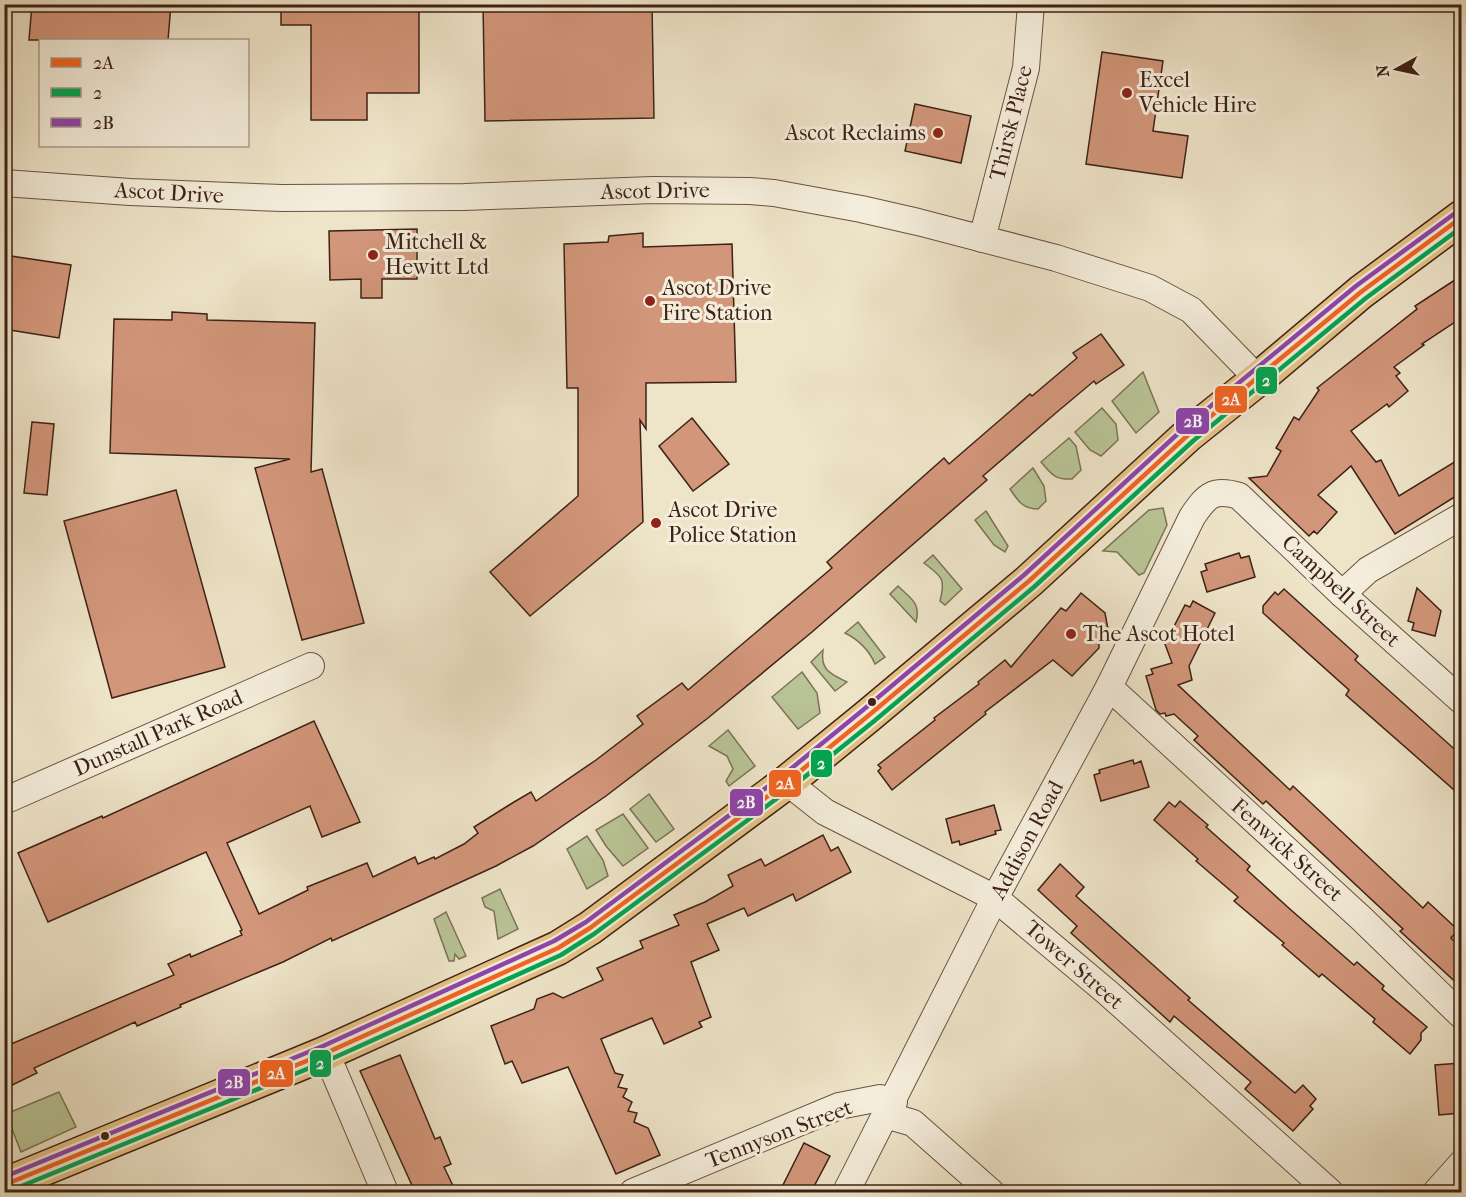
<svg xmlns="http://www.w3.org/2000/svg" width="1466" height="1197" viewBox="0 0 1466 1197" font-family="'IM FELL French Canon',serif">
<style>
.green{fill:#b9c496;stroke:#7c7356;stroke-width:1.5}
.building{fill:#d2967a;stroke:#3e2216;stroke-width:1.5}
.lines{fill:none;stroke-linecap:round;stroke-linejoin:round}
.minor-casing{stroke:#6a5242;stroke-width:28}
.major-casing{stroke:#3e2216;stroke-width:36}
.minor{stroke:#f4eddb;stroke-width:26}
.major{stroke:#e7c284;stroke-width:33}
.bus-1-casing{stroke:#f4eddb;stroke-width:9}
.bus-2-casing{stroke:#f4eddb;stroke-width:9}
.bus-3-casing{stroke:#f4eddb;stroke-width:9}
.bus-1{stroke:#f26522;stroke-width:4.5}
.bus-2{stroke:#00a651;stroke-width:4.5}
.bus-3{stroke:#8e44ad;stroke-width:4.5}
.poi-dot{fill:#8f2418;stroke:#f4eddb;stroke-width:2}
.bus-dot{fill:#3e2216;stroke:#f4eddb;stroke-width:2}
.labels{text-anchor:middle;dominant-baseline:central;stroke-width:6;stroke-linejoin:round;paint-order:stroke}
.poi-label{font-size:22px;fill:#3e2216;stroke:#f4eddb;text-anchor:start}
.street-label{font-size:22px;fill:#3e2216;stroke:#f4eddb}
.line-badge{stroke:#f4eddb;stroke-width:2}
.badge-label{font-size:16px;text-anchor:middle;font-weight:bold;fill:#fff}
</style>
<rect width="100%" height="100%" fill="#eee4c8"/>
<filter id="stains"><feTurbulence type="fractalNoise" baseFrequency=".00333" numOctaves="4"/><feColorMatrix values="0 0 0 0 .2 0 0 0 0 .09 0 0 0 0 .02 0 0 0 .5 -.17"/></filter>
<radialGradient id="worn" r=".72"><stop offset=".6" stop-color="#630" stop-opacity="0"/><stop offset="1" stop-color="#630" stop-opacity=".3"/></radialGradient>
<!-- green -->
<g class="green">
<path d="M1143,372L1159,412L1136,433L1112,401Z"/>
<path d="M1102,408L1116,424L1118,440L1101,456L1090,450L1075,432Z"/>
<path d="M1069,438L1076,446L1081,470L1072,479C1055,480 1051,474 1041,462Z"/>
<path d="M1033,468L1044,486L1046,501L1038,509C1023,509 1018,501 1010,489Z"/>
<path d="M1163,508L1167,525L1144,573L1139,575L1117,552L1103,551L1149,510Z"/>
<path d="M986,511L1008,546L1005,552L994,545L975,520Z"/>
<path d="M933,555L962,589L945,605L940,601C946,578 942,577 924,563Z"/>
<path d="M898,586C911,599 921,603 916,622L890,594Z"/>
<path d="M858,622L885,657L875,664C869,650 859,640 845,633Z"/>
<path d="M823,650C820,671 831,674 847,682L835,691L811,662Z"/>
<path d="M802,672L817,693L820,713L798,729L772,697Z"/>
<path d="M728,730L755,766L729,786L726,781L733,769L727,756L709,746Z"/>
<path d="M649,794L674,829L656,842L630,809Z"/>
<path d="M623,814L648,848L623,866L606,846L596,830Z"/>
<path d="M587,836L603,860L608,876L587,889L567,849Z"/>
<path d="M500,889L518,929L498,939L494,911L485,907L482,898Z"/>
<path d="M446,912L466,956L459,959L455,954L454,961H449L434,919Z"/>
<path d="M59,1092L76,1127L21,1152L6,1114Z"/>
</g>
<!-- building -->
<g class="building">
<path d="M32,4H171L168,40H29Z"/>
<path d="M281,4H419V93H367V120H311V25H281Z"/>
<path d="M483,4H652L654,118L485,121Z"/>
<path d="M1102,52L1163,61L1153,131L1188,136L1182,178L1086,164Z"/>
<path d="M915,104L971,116L961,163L905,151Z"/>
<path d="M417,229V279H382V298H361V279L330,280L329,231Z"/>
<path d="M643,233V247L732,244L736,382L646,383V429L640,420L643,522L530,616L490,572L578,496V388H567L564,244L608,242L609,236Z"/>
<path d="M4,255L71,265L59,338L4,329Z"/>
<path d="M1461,276V318L1422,344L1424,345L1394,367L1400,373L1396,376L1408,391L1389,407L1387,404L1351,431L1376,462L1381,460L1399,496L1461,458V493L1395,534L1351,466L1318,495L1337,512L1317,534L1314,531L1309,536L1249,478L1267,476L1281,451L1276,448L1294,417L1299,420L1319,390L1317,388L1417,309L1415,306Z"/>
<path d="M172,312L207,314V320L315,323L311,472L322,469L364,623L302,640L255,468L290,459L110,453L114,319L172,320Z"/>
<path d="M1101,334L1124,365L1096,384L1094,381L1057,412L983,476L987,480L812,632L708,718L606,796L533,846L496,866L332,941L331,938L283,962L180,1005L181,1007L137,1026L135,1022L34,1068L37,1073L4,1089V1047L174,975L168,964L190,954L191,957L242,935L240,931L242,930L206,852L48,922L18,853L102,816L103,818L314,721L360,822L322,837L310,806L227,843L259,914L308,890L307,887L367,863L373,877L415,857L418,864L434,857L435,859L464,844L478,833L474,827L514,802L531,792L536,801L596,760L643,724L637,716L682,683L688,690L832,568L827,562L944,458L949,464L1030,394L1032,396L1077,358L1073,353Z"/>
<path d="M692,418L729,464L693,491L659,446Z"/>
<path d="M32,422L54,424L47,495L24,493Z"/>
<path d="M176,490L225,667L112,698L64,521Z"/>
<path d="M1239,553L1241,558L1249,556L1255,577L1207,592L1201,572L1207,570L1205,564Z"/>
<path d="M1417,588L1441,611L1435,636L1412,630L1414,623L1408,621Z"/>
<path d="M1284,589L1358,656L1355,660L1461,755V796L1346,695L1349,690L1263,613V606L1275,592L1278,595Z"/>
<path d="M1081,593L1105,613L1108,629L1099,640V648L1072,676L1053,660L985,712L986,714L892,790L878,771L881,768L878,765L935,720L934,718L979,684L978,682L1005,660L1011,667L1061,608L1066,611Z"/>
<path d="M1193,601L1215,613L1189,666L1192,680L1178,685L1290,790L1293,786L1423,908L1428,902L1458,930L1451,938L1461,948V987L1400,931L1403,929L1266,801L1263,804L1194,740L1198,736L1174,714L1166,716L1165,713L1160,714L1156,710L1146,676L1153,674L1151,669L1172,663L1165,644L1185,605L1190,607Z"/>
<path d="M1133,760L1134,764L1141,761L1149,787L1101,801L1094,775L1100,773L1099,770Z"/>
<path d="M1180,801L1208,825L1206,827L1250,866L1247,870L1291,910L1354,965L1357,962L1384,986L1382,989L1427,1027L1421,1033V1040L1410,1054L1373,1022L1375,1019L1322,974L1319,977L1282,945L1284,943L1234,901L1238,897L1196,861L1198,859L1154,820L1169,802L1175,807Z"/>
<path d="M994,805L1001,830L995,831L996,834L960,845L959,841L952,843L946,819Z"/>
<path d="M823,835L831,851L838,847L851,872L796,901L793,894L748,916L744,908L707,924L719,950L691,962L711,1017L699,1022L702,1027L664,1044L652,1018L601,1039L615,1073L623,1075L618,1087L627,1089L623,1097L632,1102L628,1111L637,1113L634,1122L648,1128L660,1155L616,1174L568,1067L522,1083L512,1061L505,1064L491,1026L534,1009L537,999L553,993L563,998L603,980L597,968L643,948L640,941L679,925L674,915L705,902L733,886L728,875L761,859L765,866Z"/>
<path d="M1060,864L1084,887L1076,896L1190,998L1188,1000L1295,1093L1303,1085L1316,1099L1310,1106L1313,1109L1293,1131L1245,1089L1251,1082L1174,1016L1170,1022L1071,933L1077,926L1038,890Z"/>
<path d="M400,1055L435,1139L440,1137L451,1164L444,1167L456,1192H415L360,1071Z"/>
<path d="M1461,1063V1113L1439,1115L1435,1065Z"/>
<path d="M804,1143L830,1156L811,1192H797L783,1185Z"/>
</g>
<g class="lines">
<!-- minor casing -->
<g class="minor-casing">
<g id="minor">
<path d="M4,183L130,192L282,198L464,197L653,190L750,191L774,193L861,209L918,222L1056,258L1150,288L1191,310L1258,379"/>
<path d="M982,239L1026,68L1031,4"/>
<path d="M1342,594L1368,570L1462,516"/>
<path d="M1109,687L1362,919L1462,1016"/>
<path d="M787,782L825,812L995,898L1108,993L1330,1192"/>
<path d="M4,801L311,666"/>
<path d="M326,1053L385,1192"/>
<path d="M886,1115L913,1123L991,1192"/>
<path d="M633,1192L839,1106L880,1098L894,1102"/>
<path d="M846,1192L995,898L1109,687L1192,517C1206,496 1213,488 1239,496L1342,594L1462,701"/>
<path d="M1436,1192L1462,1163"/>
</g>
</g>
<!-- major casing -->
<g class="major-casing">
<path id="major" d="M4,1185L326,1053L558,948L590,928L787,782L868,716L1029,581L1188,435L1258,379L1361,292L1462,217"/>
</g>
<!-- minor -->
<use href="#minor" class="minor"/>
<!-- major -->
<use href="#major" class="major"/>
<!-- bus-1 casing -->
<g class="bus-1-casing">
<path id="bus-1" d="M4,1185L326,1053L558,948L590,928L787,782L868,716L1029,581L1188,435L1361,292L1462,217"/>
</g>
<!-- bus-2 casing -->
<g class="bus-2-casing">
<path id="bus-2" d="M7,1192L329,1060L561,955L594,934L791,788L873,722L1034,587L1193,441L1366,298L1462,227"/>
</g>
<!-- bus-3 casing -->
<g class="bus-3-casing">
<path id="bus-3" d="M4,1177L323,1046L554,941L586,922L782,776L863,710L1024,575L1183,429L1356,286L1458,211"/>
</g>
<!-- bus-1 -->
<use href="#bus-1" class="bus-1"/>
<!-- bus-2 -->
<use href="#bus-2" class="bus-2"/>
<!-- bus-3 -->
<use href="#bus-3" class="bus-3"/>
</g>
<!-- markers -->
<g class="poi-dot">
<circle cx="1127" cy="93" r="6"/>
<circle cx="938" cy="133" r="6"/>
<circle cx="373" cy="255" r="6"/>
<circle cx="650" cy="301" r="6"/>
<circle cx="656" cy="523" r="6"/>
<circle cx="1071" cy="634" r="6"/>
</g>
<g class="bus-dot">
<circle cx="872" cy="702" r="5"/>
<circle cx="105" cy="1136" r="5"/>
</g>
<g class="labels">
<!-- poi labels -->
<g class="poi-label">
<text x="1139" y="80">Excel<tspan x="1139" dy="25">Vehicle Hire</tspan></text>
<text x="926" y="133" text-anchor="end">Ascot Reclaims</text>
<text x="385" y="242">Mitchell &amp;<tspan x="385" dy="25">Hewitt Ltd</tspan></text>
<text x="662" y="288">Ascot Drive<tspan x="662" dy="25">Fire Station</tspan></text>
<text x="668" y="510">Ascot Drive<tspan x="668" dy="25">Police Station</tspan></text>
<text x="1083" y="634">The Ascot Hotel</text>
</g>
<!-- street labels -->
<g class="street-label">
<text transform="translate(1011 123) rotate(-76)">Thirsk Place</text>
<text transform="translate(655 191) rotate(-1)">Ascot Drive</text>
<text transform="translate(169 193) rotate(3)">Ascot Drive</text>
<text transform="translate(1341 591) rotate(43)">Campbell Street</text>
<text transform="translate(158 733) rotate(-24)">Dunstall Park Road</text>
<text transform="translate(1027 840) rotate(-62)">Addison Road</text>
<text transform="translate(1287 850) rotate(42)">Fenwick Street</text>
<text transform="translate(1074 965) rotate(41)">Tower Street</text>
<text transform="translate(779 1134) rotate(-21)">Tennyson Street</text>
</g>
</g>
<g class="line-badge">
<rect x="1255" y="366" width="23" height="29" rx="6" fill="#00a651"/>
<rect x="1214" y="385" width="34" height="29" rx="6" fill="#f26522"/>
<rect x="1175" y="407" width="35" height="28" rx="6" fill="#8e44ad"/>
<rect x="810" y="749" width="23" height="29" rx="6" fill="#00a651"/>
<rect x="768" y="769" width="34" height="29" rx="6" fill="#f26522"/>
<rect x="729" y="788" width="35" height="29" rx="6" fill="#8e44ad"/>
<rect x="309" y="1049" width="23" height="29" rx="6" fill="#00a651"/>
<rect x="259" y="1059" width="35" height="29" rx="6" fill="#f26522"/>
<rect x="217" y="1068" width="34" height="29" rx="6" fill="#8e44ad"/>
</g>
<g class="badge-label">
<text x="1266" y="386">2</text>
<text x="1231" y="405">2A</text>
<text x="1193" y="427">2B</text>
<text x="821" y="769">2</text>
<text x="785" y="789">2A</text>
<text x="746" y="808">2B</text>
<text x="320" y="1069">2</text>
<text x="276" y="1079">2A</text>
<text x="234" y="1088">2B</text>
</g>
<!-- margin -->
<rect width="1466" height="1197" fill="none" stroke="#eee4c8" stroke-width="24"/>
<rect x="6" y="6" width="1454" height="1185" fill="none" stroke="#3e2216" stroke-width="3"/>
<rect x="12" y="12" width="1442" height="1173" fill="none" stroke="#3e2216" stroke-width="1.5"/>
<!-- legend -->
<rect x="39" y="39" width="210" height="108" fill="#f4eddb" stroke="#ab9c8c" stroke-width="1.5"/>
<rect x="51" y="58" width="30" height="9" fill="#f26522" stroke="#ab9c8c" stroke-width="1.5"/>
<text x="93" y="69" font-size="18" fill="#3e2216">2A</text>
<rect x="51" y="88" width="30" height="9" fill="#00a651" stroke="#ab9c8c" stroke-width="1.5"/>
<text x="93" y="99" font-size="18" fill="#3e2216">2</text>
<rect x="51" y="118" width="30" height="9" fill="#8e44ad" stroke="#ab9c8c" stroke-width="1.5"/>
<text x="93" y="129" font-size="18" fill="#3e2216">2B</text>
<!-- north arrow -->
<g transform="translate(1397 69) rotate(262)" stroke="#f4eddb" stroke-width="4.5" paint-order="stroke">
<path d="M0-4.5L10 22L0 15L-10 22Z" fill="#3e2216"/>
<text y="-9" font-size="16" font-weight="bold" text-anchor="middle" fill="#3e2216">N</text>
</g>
<rect width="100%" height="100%" filter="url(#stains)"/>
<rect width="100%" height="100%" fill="url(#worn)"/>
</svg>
